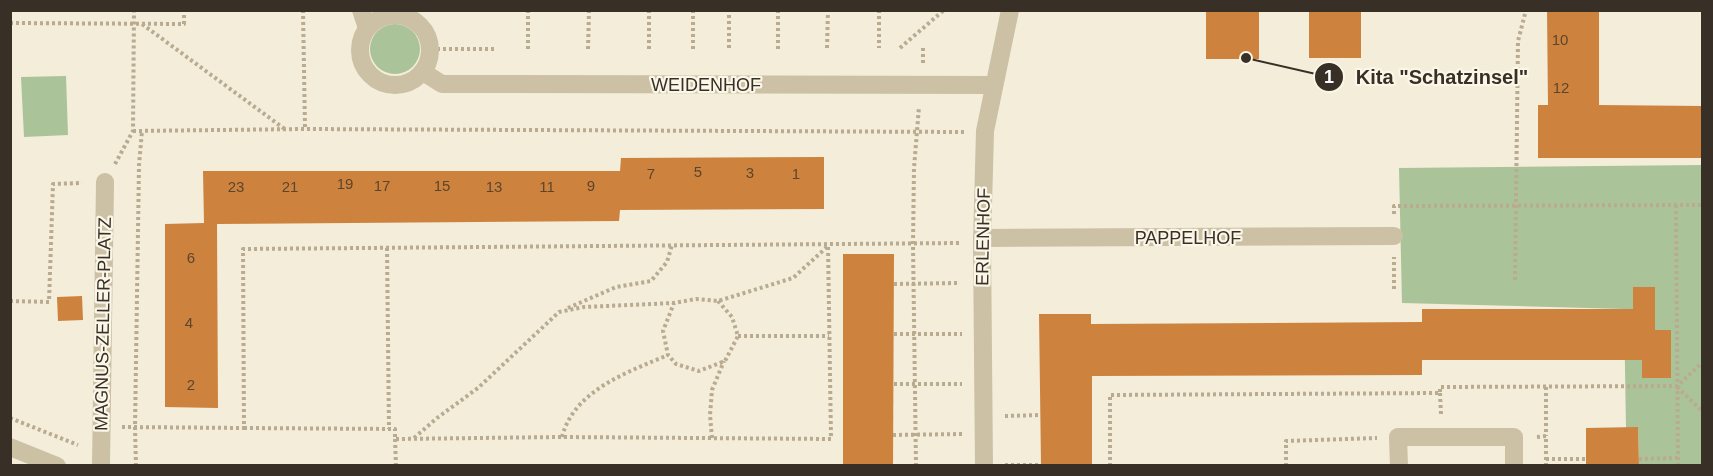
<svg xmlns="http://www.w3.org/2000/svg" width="1713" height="476" viewBox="0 0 1713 476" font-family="Helvetica,sans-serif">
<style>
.green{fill:#abc399}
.building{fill:#cd833e}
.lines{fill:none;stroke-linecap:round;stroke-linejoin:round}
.path{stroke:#b8ab90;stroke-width:4;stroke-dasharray:3 3;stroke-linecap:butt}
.street{stroke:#ccc0a5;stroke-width:18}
.labels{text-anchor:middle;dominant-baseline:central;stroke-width:4.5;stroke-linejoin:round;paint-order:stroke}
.number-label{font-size:15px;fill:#5d452d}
.street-label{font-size:18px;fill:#383027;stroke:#fbf6e7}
.leader{fill:none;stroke:#383027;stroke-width:2}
.callout-dot{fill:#383027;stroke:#fbf6e7;stroke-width:2}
.mark-label{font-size:18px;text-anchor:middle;font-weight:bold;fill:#fff}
.callout-label{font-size:20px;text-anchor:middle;font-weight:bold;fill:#383027;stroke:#fbf6e7;stroke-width:4.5;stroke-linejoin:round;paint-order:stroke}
</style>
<rect width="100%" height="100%" fill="#f3edda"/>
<!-- green -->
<g class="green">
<circle cx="395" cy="49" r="25"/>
<path d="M66,76L68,135L24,137L21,77Z"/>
<path d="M1702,165V465H1639L1638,428H1626L1624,309L1402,303L1399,168Z"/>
</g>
<!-- building -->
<g class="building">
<rect x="1206" y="10" width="53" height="49"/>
<rect x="1309" y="10" width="52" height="48"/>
<path d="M1547,10H1599V105L1702,106V158H1538V105H1548Z"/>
<path d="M824,157V209L620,210L619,221L217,224L218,408L165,407V224L204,223L203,171H620L621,158Z"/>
<path d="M843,254H894L893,465H843Z"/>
<path d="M1633,287H1655V330H1671V378H1642V360H1422V375L1092,376V465H1041L1039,314H1091V324L1422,322V309H1633Z"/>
<path d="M82,296L83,320L58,321L57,297Z"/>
<path d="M1638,427L1639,465H1586V428Z"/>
</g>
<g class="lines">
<!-- path -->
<g class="path">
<path d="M303,10L305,129"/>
<path d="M693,10V49"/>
<path d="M879,10V48"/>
<path d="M10,23L184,24V10"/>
<path d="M142,24L286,130"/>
<path d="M729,48V10"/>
<path d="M827,48L828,10"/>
<path d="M900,48L944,10"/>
<path d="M431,49H496"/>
<path d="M528,49V10"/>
<path d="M588,49L589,10"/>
<path d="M649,49V10"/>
<path d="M778,49V10"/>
<path d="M923,63V48"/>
<path d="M133,131L305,129L964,132"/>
<path d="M115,164L133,131L134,10"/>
<path d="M1676,205L1678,466"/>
<path d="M1394,214V206L1702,205"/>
<path d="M387,248L389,429"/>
<path d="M1515,280L1518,41L1526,10"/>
<path d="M894,284L959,283"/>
<path d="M1394,289V257"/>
<path d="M10,301L49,302L53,184L82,183"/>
<path d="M718,301L732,317L738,336L725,361L699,371L676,364L668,355L663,331L674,303L696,299L718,301L793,278L828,246"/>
<path d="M568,308L616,287L651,281L667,262L672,245"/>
<path d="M894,334H962"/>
<path d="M738,336H829"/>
<path d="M894,384H962"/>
<path d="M1546,387V436"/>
<path d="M1677,387L1702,411"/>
<path d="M1440,393L1441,414"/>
<path d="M1005,416L1040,415"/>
<path d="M10,418L78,445"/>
<path d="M122,427L244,428L243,249L960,243"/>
<path d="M244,428L395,429V439L562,437L831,439L828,245"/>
<path d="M893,435L962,434"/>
<path d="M562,437C574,390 628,372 668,355"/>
<path d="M1537,437L1546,436V466"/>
<path d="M414,438L437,418L478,388L559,312L584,307L674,303"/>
<path d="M712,438L710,415L712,390L724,361"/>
<path d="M395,439L396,466"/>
<path d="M1546,459H1586"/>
<path d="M1639,459L1678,458"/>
<path d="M1005,465H1041"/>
<path d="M136,466L135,427L139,165L142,131"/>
<path d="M916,466L913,244L914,168L919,107"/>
<path d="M1110,466V395L1440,393V387L1677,386L1702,363"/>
<path d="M1286,466V441L1377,438"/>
</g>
<!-- street -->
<g class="street">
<path d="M361,10L367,28"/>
<circle cx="395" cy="50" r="35"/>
<path d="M423,72L442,84L993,85"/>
<path d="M982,238L1394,236"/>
<path d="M10,447L57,466"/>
<path d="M101,466L105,182"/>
<path d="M984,466L982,243L985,131L1010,10"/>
<path d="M1399,466L1398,437H1514V466"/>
</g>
</g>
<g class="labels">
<!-- number labels -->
<g class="number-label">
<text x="1560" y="39">10</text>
<text x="1561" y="87">12</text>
<text x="698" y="171">5</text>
<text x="750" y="172">3</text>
<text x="651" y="173">7</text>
<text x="796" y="173">1</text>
<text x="345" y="183">19</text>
<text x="382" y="185">17</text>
<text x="442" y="185">15</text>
<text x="591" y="185">9</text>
<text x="236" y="186">23</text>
<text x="290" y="186">21</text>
<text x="494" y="186">13</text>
<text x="547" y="186">11</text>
<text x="191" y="257">6</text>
<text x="189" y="322">4</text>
<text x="191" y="384">2</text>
</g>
<!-- street labels -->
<g class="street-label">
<text x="706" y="85">WEIDENHOF</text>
<text transform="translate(983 237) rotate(-89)">ERLENHOF</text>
<text x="1188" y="238">PAPPELHOF</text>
<text transform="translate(103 324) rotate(-89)">MAGNUS-ZELLER-PLATZ</text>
</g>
</g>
<!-- callouts -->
<path class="leader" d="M1246 58L1329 77"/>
<g class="callout-dot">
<circle cx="1246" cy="58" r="6"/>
<circle cx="1329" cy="77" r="15"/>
</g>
<g class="mark-label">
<text x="1329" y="83">1</text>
</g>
<g class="callout-label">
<text x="1442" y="84">Kita "Schatzinsel"</text>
</g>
<!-- border -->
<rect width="1713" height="476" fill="none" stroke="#383027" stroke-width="24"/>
</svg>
